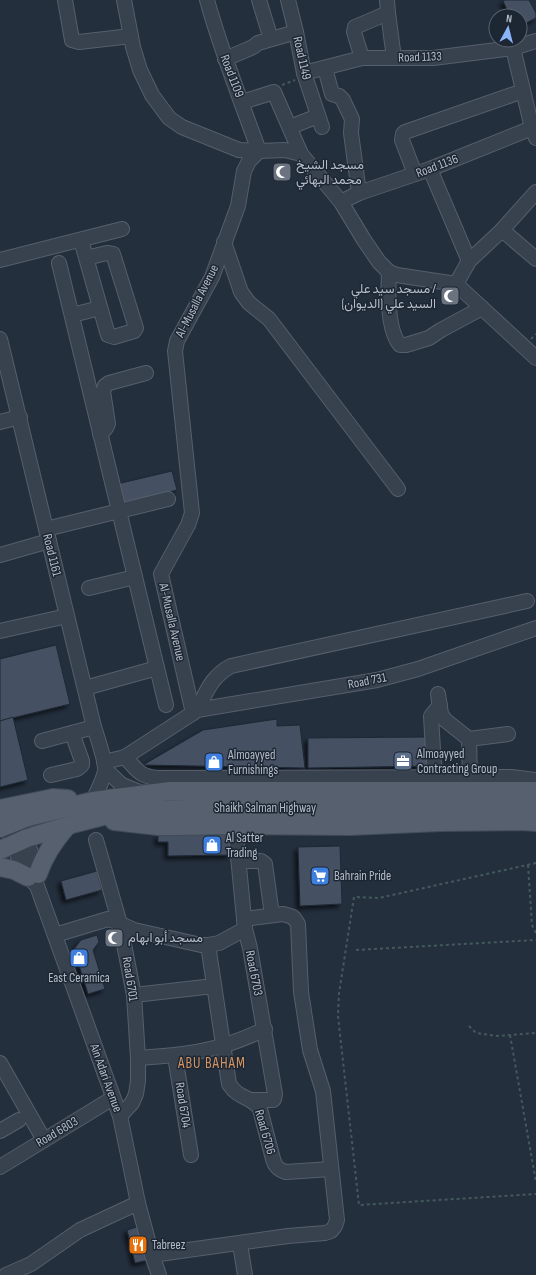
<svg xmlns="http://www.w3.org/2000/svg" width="536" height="1275" viewBox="0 0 536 1275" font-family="'Sofia Sans Condensed',Vazirmatn,sans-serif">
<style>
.building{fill:#455162;stroke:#1f2835;filter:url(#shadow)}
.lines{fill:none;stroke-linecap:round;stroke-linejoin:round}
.minor-casing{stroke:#565f6c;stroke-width:16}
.major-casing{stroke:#414a57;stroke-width:20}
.path{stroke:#44595c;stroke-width:2;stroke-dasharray:3 3;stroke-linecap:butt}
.minor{stroke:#38414e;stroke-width:14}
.major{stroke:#56606e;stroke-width:18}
.labels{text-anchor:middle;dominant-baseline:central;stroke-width:3;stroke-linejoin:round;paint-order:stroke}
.street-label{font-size:13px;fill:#b4bcc9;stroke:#1d2633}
.poi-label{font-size:13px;fill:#b4bcc9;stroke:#1d2633;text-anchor:start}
.quarter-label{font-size:15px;letter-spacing:1px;fill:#d59563;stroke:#1d2633}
</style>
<defs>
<filter id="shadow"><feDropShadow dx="-3.5" dy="3.5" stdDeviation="2" flood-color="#0009"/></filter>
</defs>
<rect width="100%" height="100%" fill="#242f3e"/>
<!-- building -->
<g class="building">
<path d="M505,0H529L536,13V18L520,26V16H510L503,1Z"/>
<path d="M172,471L177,490L121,504L117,484Z"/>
<path d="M56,645L70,704L0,721V659Z"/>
<path d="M13,717L28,780L0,787V721Z"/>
<path d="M277,719V726L300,725L305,768L143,765L203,730Z"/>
<path d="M428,737V766L308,768V738Z"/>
<path d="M165,833H230L231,855L168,856V842H158V835H165Z"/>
<path d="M340,846L342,904L300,906L298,847Z"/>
<path d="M97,871L102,890L66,900L61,881Z"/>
<path d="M97,935L99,942L93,950L105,989L88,994L74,949L81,940Z"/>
<path d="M140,1226L149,1260L135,1263L127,1230Z"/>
</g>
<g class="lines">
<!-- minor casing -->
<g class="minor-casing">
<g id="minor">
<path d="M65,0L72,40L79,42L131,36"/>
<path d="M124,0L133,47L140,70L152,95L169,118L182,127L239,150L259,151L285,150L301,154L341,202L364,240L379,262L389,272L397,275L456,284L536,358"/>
<path d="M207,0C221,51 241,101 259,151"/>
<path d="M259,0L271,39"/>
<path d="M288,0L296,32L304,73L322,127"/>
<path d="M387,0L388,13L394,58"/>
<path d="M513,48L532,128L536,138"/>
<path d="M362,58L354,32L355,27L388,13"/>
<path d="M225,59L253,47L258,43L296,32"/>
<path d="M325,68L332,94L339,96L343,100L352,119L351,133L359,193"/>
<path d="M304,73L362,58H433L513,48L536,41"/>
<path d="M242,102L274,92L301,154"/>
<path d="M290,127L318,116"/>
<path d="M430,169L469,261"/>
<path d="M415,174L402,140L403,134L405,132L523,91"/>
<path d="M341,202L359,193L430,169L532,128"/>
<path d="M502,230L536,259"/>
<path d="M81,240L108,335L114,337L134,331L136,328L113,254L107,253L86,258"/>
<path d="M224,242L241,292L249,303L269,319L398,489"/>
<path d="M0,260L122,229"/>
<path d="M59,263L166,705"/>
<path d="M389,272C388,291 387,330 400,345H406L429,338L441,330L482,308"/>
<path d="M456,284L469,261L502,230L536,192"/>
<path d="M72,315L100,308"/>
<path d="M0,339L94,727C97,736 106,764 105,771C103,781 97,791 93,801"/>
<path d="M0,422L20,417"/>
<path d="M100,434L106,428L108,424L103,391L105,386L109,383L146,373"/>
<path d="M46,529L168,499"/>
<path d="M0,555L49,541"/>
<path d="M89,588L135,577"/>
<path d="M0,631L67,616"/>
<path d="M85,688L157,668"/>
<path d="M438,694L441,714L445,720L469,739"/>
<path d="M197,710C207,691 211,677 231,666L527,601"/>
<path d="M193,713L197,710L377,680L418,669L536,628"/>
<path d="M42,741L94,727"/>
<path d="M125,757C137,770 140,777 159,778L511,777L536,780"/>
<path d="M104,762L125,757L193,713L161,574L188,525L192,513L175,351L177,341L212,277L238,206L244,171L249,161L259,151"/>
<path d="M106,770L122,785L142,793"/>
<path d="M51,775L77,769L82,765V761L72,733"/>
<path d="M435,777L433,750L431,716L440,705"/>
<path d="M470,777L469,739L508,734"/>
<path d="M7,825C14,846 21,871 37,886L120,1116L138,1203L152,1255L159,1275"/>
<path d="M235,825L245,929L250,948L275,1094L274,1099L273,1100H252"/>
<path d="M23,828L33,859L38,877"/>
<path d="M96,840L120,924L134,995L138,1058V1081L136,1094L132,1103L120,1116"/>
<path d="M239,861H261L265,864L272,915"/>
<path d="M55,935L108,919L114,921L134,930L201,945H208L219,943L245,929"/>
<path d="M208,945L229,1084C239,1100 252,1096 260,1109L273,1159C275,1167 279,1170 286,1172L331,1169"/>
<path d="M134,995L214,986"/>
<path d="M175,1056L191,1155"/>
<path d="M138,1058C187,1055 220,1051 265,1029"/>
<path d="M0,1063L44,1140"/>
<path d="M0,1131L19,1120"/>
<path d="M0,1167L113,1098"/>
<path d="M240,1244L245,1275"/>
<path d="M152,1255L288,1236L325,1233L331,1231L335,1226L337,1220L323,1091L310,1050L301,992L298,924L293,917L283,914L244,919"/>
<path d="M6,1275L31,1264L80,1230L138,1203"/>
</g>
</g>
<!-- major casing -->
<g class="major-casing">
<g id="major">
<path d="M0,809L53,798L68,799"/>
<path d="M114,821L158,826H177L235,825L350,826L441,822L522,821L536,822"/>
<path d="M0,828L28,817L93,801L170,791H536"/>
<path d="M0,850L27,838L76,823L115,813L144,810L234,808L536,809"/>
<path d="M0,867L14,870L28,877"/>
<path d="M38,874C44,855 54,841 67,826"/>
</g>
</g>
<!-- path -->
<g class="path">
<path d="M282,85L295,80"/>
<path d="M531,339L536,334"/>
<path d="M536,863L379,898L354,897L339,993L338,1016L359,1205L536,1194"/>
<path d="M528,865L532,925L536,933"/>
<path d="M356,950L536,940"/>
<path d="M469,1026L476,1033L497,1036L536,1033"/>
<path d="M510,1035L536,1182"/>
</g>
<!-- minor -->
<use href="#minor" class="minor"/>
<!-- major -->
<use href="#major" class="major"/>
</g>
<!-- icons -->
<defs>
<g id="mosque-square" transform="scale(1)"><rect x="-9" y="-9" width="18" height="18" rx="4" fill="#6b7280" stroke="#1d2633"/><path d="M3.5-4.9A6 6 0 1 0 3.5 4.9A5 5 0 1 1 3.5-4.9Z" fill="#fff"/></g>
<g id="office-square" transform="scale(1)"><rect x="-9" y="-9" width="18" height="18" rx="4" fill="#5c6f8a" stroke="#1d2633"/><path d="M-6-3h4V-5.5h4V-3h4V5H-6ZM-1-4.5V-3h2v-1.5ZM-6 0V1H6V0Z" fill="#fff"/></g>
<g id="shop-square" transform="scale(1)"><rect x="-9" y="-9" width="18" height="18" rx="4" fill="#3f7fe0" stroke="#1d2633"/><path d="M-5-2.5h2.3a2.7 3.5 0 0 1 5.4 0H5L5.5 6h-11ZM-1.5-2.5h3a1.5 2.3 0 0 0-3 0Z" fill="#fff"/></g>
<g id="supermarket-square" transform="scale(1)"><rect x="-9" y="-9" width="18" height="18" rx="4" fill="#3f7fe0" stroke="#1d2633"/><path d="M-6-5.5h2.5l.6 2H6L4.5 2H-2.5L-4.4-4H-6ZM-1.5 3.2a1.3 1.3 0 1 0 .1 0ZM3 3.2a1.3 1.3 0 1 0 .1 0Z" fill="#fff"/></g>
<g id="restaurant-square" transform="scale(1)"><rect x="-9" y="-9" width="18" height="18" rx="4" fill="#e8710a" stroke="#1d2633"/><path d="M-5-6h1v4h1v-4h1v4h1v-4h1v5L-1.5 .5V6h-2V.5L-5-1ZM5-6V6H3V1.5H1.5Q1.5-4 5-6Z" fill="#fff"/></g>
</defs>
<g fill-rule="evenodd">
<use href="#mosque-square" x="282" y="172"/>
<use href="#mosque-square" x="450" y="296"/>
<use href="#office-square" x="403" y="761"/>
<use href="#shop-square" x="214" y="762"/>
<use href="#shop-square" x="212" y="845"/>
<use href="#supermarket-square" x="320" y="876"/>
<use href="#mosque-square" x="114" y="938"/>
<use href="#shop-square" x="79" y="958"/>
<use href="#restaurant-square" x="138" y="1245"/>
</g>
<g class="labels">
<!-- street labels -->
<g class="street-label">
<text transform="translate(420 57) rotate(-2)">Road 1133</text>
<text transform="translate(302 58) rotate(77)">Road 1149</text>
<text transform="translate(232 76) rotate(69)">Road 1109</text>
<text transform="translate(437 166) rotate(-21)">Road 1136</text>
<text transform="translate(197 301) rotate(-63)">Al-Musalla Avenue</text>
<text transform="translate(52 555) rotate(76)">Road 1161</text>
<text transform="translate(172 622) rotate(77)">Al-Musalla Avenue</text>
<text transform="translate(367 681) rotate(-11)">Road 731</text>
<text x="265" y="808">Shaikh Salman Highway</text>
<text transform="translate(254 973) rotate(79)">Road 6703</text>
<text transform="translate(130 979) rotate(81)">Road 6701</text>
<text transform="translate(106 1078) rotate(70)">Ain Adari Avenue</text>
<text transform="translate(183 1105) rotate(81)">Road 6704</text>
<text transform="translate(57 1132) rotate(-31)">Road 6803</text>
<text transform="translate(265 1132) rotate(74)">Road 6706</text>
</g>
<!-- poi labels -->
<g class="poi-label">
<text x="296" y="165">مسجد الشيخ<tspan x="296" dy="15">محمد البهائي</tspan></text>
<text x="436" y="289" text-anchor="end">مسجد سيد علي /<tspan x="436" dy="15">السيد علي (الديوان)</tspan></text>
<text x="417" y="754">Almoayyed<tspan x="417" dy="15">Contracting Group</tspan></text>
<text x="228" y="755">Almoayyed<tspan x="228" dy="15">Furnishings</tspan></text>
<text x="226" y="838">Al Satter<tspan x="226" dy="15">Trading</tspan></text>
<text x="334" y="876">Bahrain Pride</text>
<text x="128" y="938">مسجد أبو ابهام</text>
<text x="79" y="978" text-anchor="middle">East Ceramica</text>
<text x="152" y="1245">Tabreez</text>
</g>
<!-- quarter labels -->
<g class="quarter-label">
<text x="212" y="1063">ABU BAHAM</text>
</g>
</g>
<!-- north arrow -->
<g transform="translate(508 28) rotate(7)"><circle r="19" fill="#1d2633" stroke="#59626f"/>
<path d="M0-3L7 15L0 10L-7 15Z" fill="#8ab4f8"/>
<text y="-6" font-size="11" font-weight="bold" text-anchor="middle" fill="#b4bcc9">N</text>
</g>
</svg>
